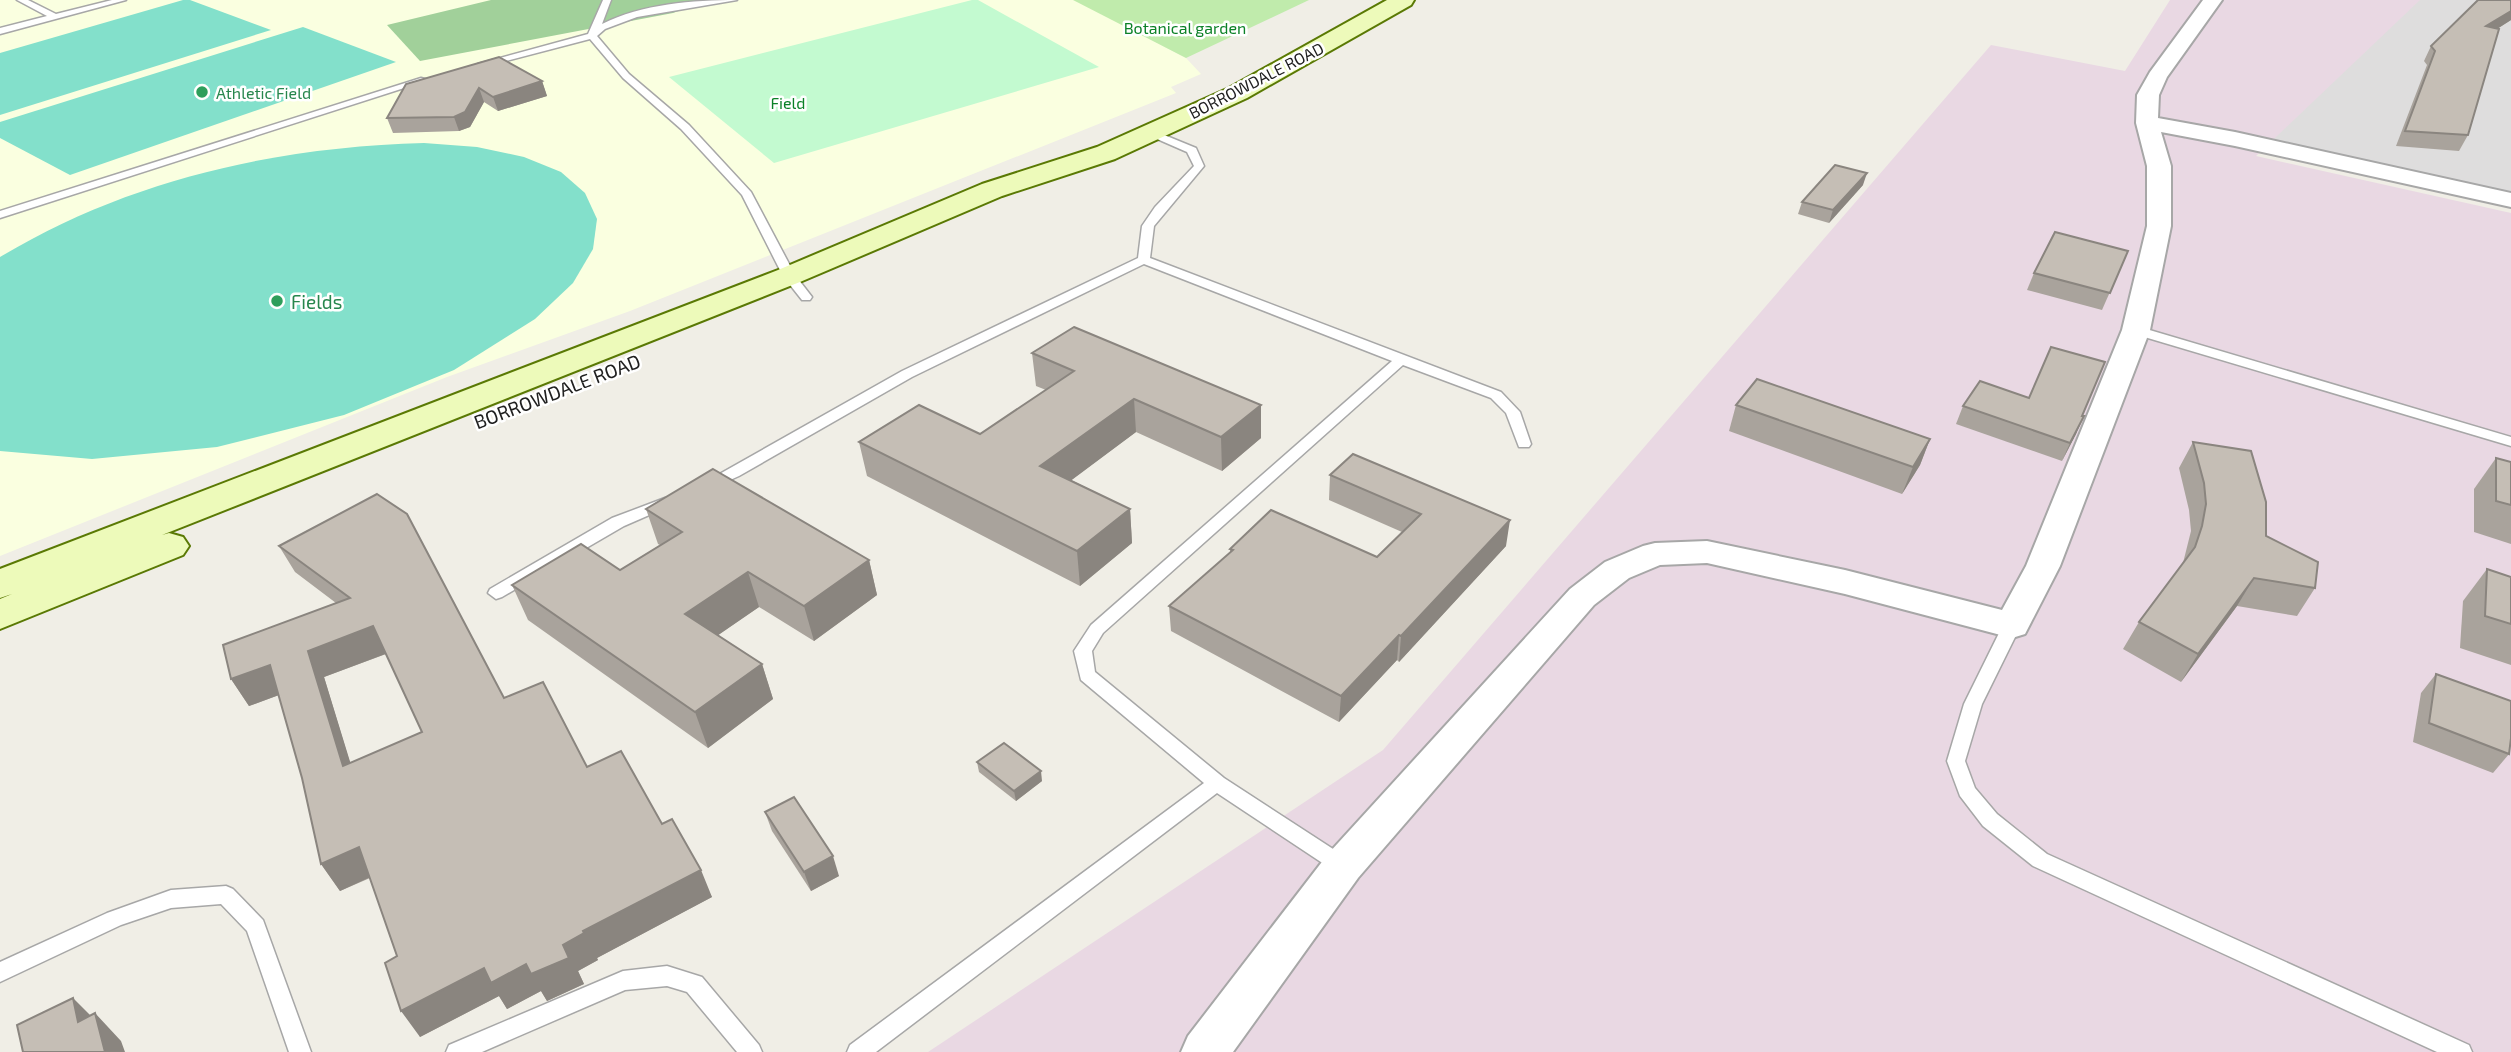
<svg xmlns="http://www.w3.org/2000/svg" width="2511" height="1052" viewBox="0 0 2511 1052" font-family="'Exo 2',sans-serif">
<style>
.residential{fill:#dedddd}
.industrial{fill:#e9d8e3}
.education{fill:#faffe0}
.grass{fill:#c0ebac}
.forest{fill:#a1d09a}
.park{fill:#c3fad0}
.pitch{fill:#83e0cb}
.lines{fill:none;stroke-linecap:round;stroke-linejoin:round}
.lane-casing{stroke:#a7a7a7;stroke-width:3}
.street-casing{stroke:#a7a7a7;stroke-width:4}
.secondary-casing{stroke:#5a7904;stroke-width:4}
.lane{fill:#fff;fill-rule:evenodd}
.street{fill:#fff;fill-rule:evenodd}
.secondary{fill:#edfaba;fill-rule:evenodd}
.wall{fill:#a9a39c;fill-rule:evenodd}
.shaded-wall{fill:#8a857f}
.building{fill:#c5beb5;stroke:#8a857f;stroke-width:2;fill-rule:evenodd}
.leisure-dot{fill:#2e9e5b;stroke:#fff;stroke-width:2.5}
.labels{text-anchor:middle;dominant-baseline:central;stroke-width:5;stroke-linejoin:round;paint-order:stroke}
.far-park-label{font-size:16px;fill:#0b8127;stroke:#fff}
.far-street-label{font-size:16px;fill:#202020;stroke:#fff}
.far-leisure-label{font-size:16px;fill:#27864d;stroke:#fff;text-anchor:start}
.leisure-label{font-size:19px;fill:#27864d;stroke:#fff;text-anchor:start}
.street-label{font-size:19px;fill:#202020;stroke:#fff}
</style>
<rect width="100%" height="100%" fill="#f0eee6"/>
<!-- residential -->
<path class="residential" d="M2419,0H2511V207L2256,148Z"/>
<!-- industrial -->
<path class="industrial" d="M2170,0H2420L2256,156L2511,213V1052H928L1383,750L1991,45L2125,71Z"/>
<!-- education -->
<path class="education" d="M0,0H1076L1186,58L1201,74L1171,87L1176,93L630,311L447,377L0,556Z"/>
<!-- grass -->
<path class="grass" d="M1073,0H1309L1186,58Z"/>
<!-- forest -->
<path class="forest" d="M491,0H708L673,13L420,61L387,25Z"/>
<!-- park -->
<path class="park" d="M972,0H978L1099,67L774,163L669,77Z"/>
<!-- pitch -->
<g class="pitch">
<path d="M183,0H190L271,30L0,115V53Z"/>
<path d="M303,27L396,62L70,175L0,138V122Z"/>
<path d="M424,143L477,147L524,157L561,172L585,193L597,219L593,249L573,283L535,319L454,370L344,415L217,447L92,459L0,451V257C128,180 275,147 424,143Z"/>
</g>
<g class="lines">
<!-- lane casing -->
<g class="lane-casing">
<g id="lane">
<path d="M17,0H28L56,14L112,0H126L0,34V28L47,16Z"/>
<path d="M603,0H611L602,24C642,4 693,0 737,0L637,17L605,29L597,36L629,74L689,125L751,192L795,275L812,297L810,300H802L783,276L742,195L681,129L623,78L590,39L483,67L478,64L588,34Z"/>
<path d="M421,78L429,80L0,218V211Z"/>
<path d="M1152,130L1196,148L1204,166L1154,226L1150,258L1501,392L1520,412L1531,444L1529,447H1519L1506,413L1491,398L1403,365L1103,633L1092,651L1095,672L1224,778L1350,860L1353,866L1350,872L1343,874L1336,872L1217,793L876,1052H847L850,1045L1204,783L1081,680L1074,651L1091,625L1392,361L1144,264L912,377L739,476L708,490L700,485L902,371L1138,258L1142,226L1155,207L1194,166L1187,152L1148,135L1147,133Z"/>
<path d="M2136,326L2511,437V446L2131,333V327Z"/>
<path d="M665,498L670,500L673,503L670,506L624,526L502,597L496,599L488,593L490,589L612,518Z"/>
<path d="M2012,619L2018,621L2021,625L1982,704L1965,761L1975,788L1997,814L2047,854L2469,1045L2472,1052H2437L2033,866L1983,826L1960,796L1947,761L1964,704L2003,625L2006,621Z"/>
<path d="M226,886L233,889L263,920L311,1052H289L247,931L221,904L171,908L121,925L0,982V962L107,913L171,890Z"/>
<path d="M667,966L702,977L759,1045L762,1052H737L687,992L667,986L625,990L482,1052H446L449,1045L623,971Z"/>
</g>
</g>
<!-- street casing -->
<g class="street-casing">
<path id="street" d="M2203,0H2222L2167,77L2159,95L2158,118L2235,132L2511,193V207L2235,146L2161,132L2171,166V226L2150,330L2060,566L2025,634L2012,638L1845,594L1707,563L1660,565L1629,578L1594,605L1358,878L1233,1052H1181L1188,1036L1328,854L1570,589L1605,562L1643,546L1655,543L1707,541L1845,570L2002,610L2026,566L2122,330L2147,226V166L2136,123L2137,95L2150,72Z"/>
</g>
<!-- secondary casing -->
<g class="secondary-casing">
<path id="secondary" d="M1387,0H1414L1411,5L1247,98L1115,159L1002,196L800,282L162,535L169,533L183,537L189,546L183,555L0,629V599L12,594L0,598V569L778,270L982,184L1097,147L1229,88Z"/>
</g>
<!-- lane -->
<use href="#lane" class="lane"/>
<!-- street -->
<use href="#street" class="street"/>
<!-- secondary -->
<use href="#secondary" class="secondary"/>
</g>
<!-- wall -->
<g class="wall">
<path d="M2511,0V20L2497,29L2468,135L2459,151L2396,146L2427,65L2424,61L2431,46Z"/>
<path d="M542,81L547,96L498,111L484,102L470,127L459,131L393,133L387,118L406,84Z"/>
<path d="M1863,185L1829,223L1798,214L1802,202Z"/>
<path d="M2128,251L2102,310L2027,290L2034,273Z"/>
<path d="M1032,353L1261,405V438L1222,471L1136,432L1071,480L1130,509L1132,543L1080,586L867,476L859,442L980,434L1046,390L1036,386Z"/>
<path d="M1736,405L1930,439L1920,465L1902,494L1729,431Z"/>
<path d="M1963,406L2082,416L2076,434L2062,461L1956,424Z"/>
<path d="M2193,442L2266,536L2315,588L2297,616L2237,606L2181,682L2123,649L2139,622L2183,563L2191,531L2189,510L2179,468Z"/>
<path d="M2496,458L2511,462V544L2474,532V489Z"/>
<path d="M1330,475L1506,546L1399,662L1397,660L1339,722L1171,631L1169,606L1230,553V549L1377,557L1402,532L1329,500Z"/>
<path d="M646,509L869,560L877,595L814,641L759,607L718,635L762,664L773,699L708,748L528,620L512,585L620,570L660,545L658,544Z"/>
<path d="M279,546L504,698L587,767L662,824L712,897L597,958L598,960L578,971L584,984L547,1001L541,991L507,1009L499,996L420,1037L397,956L370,878L340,891L321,864L302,778L279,695L249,706L231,679L336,603L295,572ZM386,654L422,732L350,763L324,677Z"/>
<path d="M2487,569L2511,577V665L2460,648L2463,601Z"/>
<path d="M2436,674L2509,754L2493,773L2413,742L2421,693Z"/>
<path d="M977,762L1042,781L1016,801L979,772Z"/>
<path d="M765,812L839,876L811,891L772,831Z"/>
</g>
<!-- shaded-wall -->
<g class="shaded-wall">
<path d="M2511,11V20L2478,41L2486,26Z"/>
<path d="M542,81L547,96L498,111L493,97Z"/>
<path d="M479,88L484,102L470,127L459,131L454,117Z"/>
<path d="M1867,173L1863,185L1829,223L1833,210Z"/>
<path d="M1134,399L1136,432L1045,500L1040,466Z"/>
<path d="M1261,405V438L1222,471L1221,437Z"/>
<path d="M2084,416L2076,434L2062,461L2070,443Z"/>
<path d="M1930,439L1920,465L1902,494L1913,467Z"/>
<path d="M1130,509L1132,543L1080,586L1077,551Z"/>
<path d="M1510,520L1506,546L1399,662L1401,636Z"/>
<path d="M869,560L877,595L814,641L804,606Z"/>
<path d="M748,572L759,607L698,649L685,614Z"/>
<path d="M2254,578L2237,606L2181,682L2198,654Z"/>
<path d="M373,626L388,653L324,677L360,794L343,766L308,651Z"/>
<path d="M1399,635L1397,660L1339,722L1341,696Z"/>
<path d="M762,664L773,699L708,748L695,712Z"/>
<path d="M270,665L287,692L249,706L231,679Z"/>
<path d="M1041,771L1042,781L1016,801L1014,791Z"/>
<path d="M359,847L377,874L340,891L321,864Z"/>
<path d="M833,856L839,876L811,891L804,872Z"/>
<path d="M701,870L712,897L597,958L598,960L578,971L584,984L547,1001L541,991L507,1009L499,996L420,1037L401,1011L484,968L526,964L563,945L583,931Z"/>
<path d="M73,998L98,1023L95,1013L121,1041L125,1052H105L78,1022Z"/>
</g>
<!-- building -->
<g class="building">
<path d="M2478,0H2511V11L2486,26L2499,29L2468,135L2405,131L2435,51L2431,46Z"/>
<path d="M499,57L542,81L493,97L479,88L465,112L454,117L387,118L406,84Z"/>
<path d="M1835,165L1867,173L1833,210L1802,202Z"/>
<path d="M2055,232L2128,251L2110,293L2034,273Z"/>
<path d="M1074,327L1261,405L1221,437L1134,399L1040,466L1130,509L1077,551L859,442L919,405L980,434L1074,371L1032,353Z"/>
<path d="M2051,347L2105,362L2082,416H2084L2070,443L1963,406L1980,381L2029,398Z"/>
<path d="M1757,379L1930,439L1913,467L1736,405Z"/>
<path d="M2193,442L2251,451L2266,502V536L2318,562L2315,588L2254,578L2198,654L2139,622L2195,547L2202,526L2206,504L2204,483Z"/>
<path d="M1353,454L1510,520L1401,636L1399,635L1341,696L1169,606L1233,550L1230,549L1271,510L1377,557L1421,514L1330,475Z"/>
<path d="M2496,458L2511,462V505L2496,501Z"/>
<path d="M713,469L869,560L804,606L748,572L685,614L762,664L695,712L512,585L581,544L620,570L682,532L646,509Z"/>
<path d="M377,494L407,514L504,698L543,682L587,767L621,751L662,824L672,819L701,870L583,931L584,933L563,945L569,958L531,974L526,964L491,983L484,968L401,1011L385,963L397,956L359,847L321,864L302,778L270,665L231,679L223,645L350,598L279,546ZM373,626L422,732L343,766L308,651Z"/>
<path d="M2487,569L2511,577V624L2485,616Z"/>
<path d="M2436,674L2511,701V738L2509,754L2429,723Z"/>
<path d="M1004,743L1041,771L1014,791L977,762Z"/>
<path d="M794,797L833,856L804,872L765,812Z"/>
<path d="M73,998L78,1022L95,1013L105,1052H23L17,1025Z"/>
</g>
<!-- markers -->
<g class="leisure-dot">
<circle cx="202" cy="92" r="7"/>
<circle cx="277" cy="301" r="7"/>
</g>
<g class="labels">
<!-- far-park labels -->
<g class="far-park-label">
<text x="1185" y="27">Botanical garden</text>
<text x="788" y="102">Field</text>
</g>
<!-- far-street labels -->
<g class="far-street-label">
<text transform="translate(1256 80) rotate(-27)">BORROWDALE ROAD</text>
</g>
<!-- far-leisure labels -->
<g class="far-leisure-label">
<text x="216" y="92">Athletic Field</text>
</g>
<!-- leisure labels -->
<g class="leisure-label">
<text x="291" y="301">Fields</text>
</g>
<!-- street labels -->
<g class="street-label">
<text transform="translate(557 391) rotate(-21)">BORROWDALE ROAD</text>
</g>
</g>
</svg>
